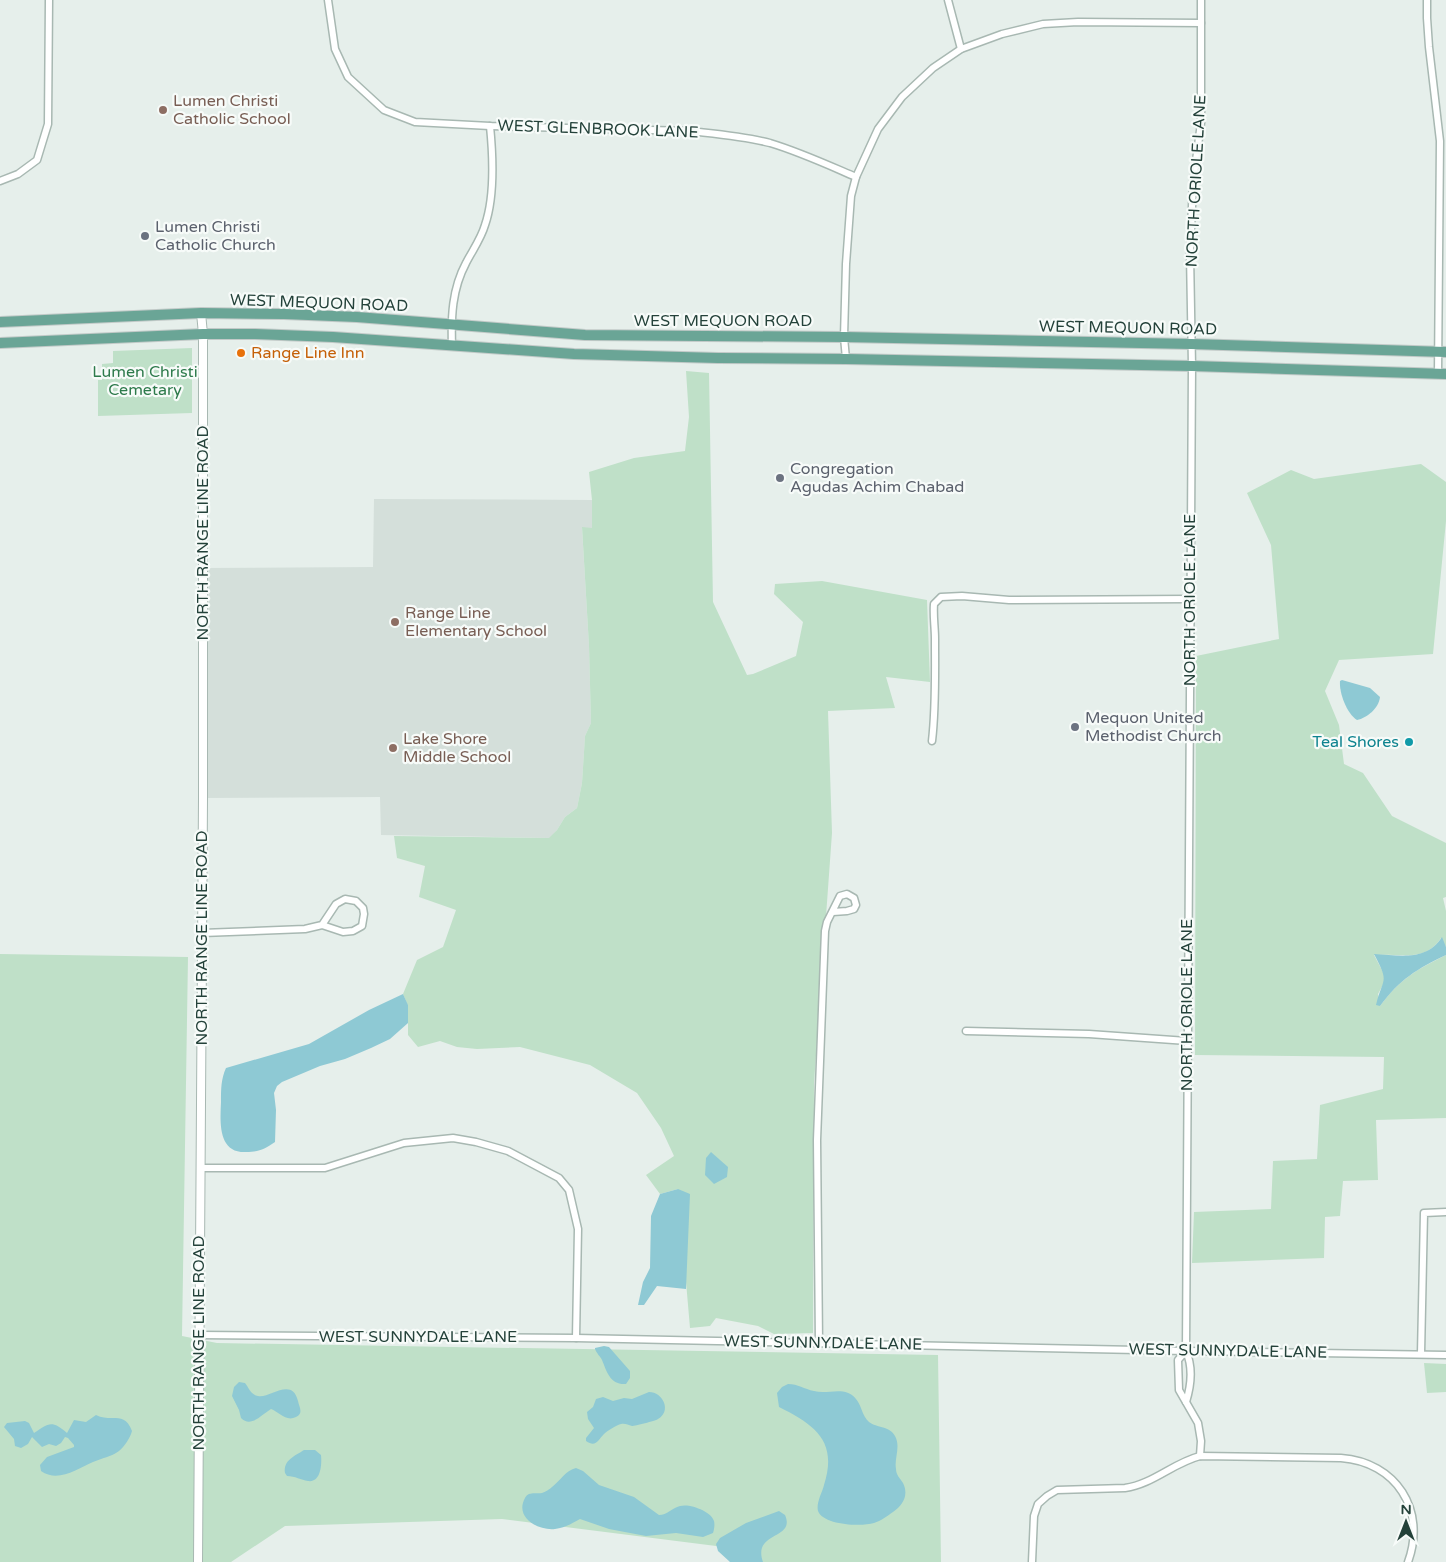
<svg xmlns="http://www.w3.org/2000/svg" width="1446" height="1562" viewBox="0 0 1446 1562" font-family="'Varela Round',sans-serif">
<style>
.built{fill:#d4dfda}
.green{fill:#bfe0c8}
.water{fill:#8ec9d4}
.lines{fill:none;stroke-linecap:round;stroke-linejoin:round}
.minor-casing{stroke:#a8b8b2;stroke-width:9}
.tertiary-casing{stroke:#a8b8b2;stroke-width:10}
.primary-casing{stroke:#c2cac8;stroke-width:12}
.minor{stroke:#fff;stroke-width:6}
.tertiary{stroke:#fff;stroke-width:8}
.primary{stroke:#6aa596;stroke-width:10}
.education-dot{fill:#8d6e63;stroke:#f7fbf9;stroke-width:2}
.worship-dot{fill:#6b7280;stroke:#f7fbf9;stroke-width:2}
.food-dot{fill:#e8710a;stroke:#f7fbf9;stroke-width:2}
.culture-dot{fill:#0f9aa8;stroke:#f7fbf9;stroke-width:2}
.labels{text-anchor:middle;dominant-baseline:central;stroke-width:4.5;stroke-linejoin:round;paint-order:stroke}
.education-label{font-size:16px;fill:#785e54;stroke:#f7fbf9;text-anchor:start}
.street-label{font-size:16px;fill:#24423a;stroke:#f7fbf9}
.worship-label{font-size:16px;fill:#5b616d;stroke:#f7fbf9;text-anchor:start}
.food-label{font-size:16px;fill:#c56008;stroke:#f7fbf9;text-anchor:start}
.park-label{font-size:16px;fill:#2d7a4b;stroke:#f7fbf9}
.culture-label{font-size:16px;fill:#0d838f;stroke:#f7fbf9;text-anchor:end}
</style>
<rect width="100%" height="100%" fill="#e6efeb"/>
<!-- built -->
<path class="built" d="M374,499L592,500V528H582L589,646L591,723L585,736L582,783L577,808L565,817L557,830L550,838L381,835L380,797L203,798V568L373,567Z"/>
<!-- green -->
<g class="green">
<path d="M192,348V413L98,416V380H102V364L113,363V351Z"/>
<path d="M686,371L709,373L713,602L747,675L753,674L796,656L803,622L774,594L775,584L822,581L927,600L930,682L886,677L895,708L828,711L832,833L814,1083L813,1333L774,1334L758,1326L716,1318L710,1326L690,1328L678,1189L660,1194L646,1175L674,1156L661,1128L637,1093L590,1065L520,1047L477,1049L457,1047L440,1041L418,1047L408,1035V1006L403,994L417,960L443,947L456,910L419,897L425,866L397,858L394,836L549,838L557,830L565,817L577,808L582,783L585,736L591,723L589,646L582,527L592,528V500L589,472L634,458L685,451L689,417Z"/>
<path d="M1421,464L1446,482V521L1433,654L1339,660L1325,691L1339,725L1344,764L1363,773L1392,816L1446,843V897L1443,898L1446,911V947L1441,938C1425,963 1400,953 1374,955L1384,974V983L1378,994L1380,1006C1400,979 1416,970 1446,955V1118L1376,1120L1378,1180L1343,1181L1340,1216L1325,1217L1324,1258L1192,1263L1194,1212L1271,1209L1273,1161L1317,1159L1320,1105L1383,1089L1384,1057L1195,1055L1196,656L1279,639L1271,545L1247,493L1291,470L1314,479Z"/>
<path d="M0,954L188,957L182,1336L217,1343L938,1355L941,1562H735L724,1547L502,1519L285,1526L231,1562H0Z"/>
<path d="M1424,1363L1446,1364V1392L1427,1393Z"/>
</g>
<!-- water -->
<g class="water">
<path d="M1342,680L1370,688L1380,697C1379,708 1367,718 1357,720C1347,714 1339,693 1340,681Z"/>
<path d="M1442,937L1446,947V955C1417,969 1400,979 1380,1006L1376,1005C1383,977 1390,984 1374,954C1399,955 1426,962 1442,937Z"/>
<path d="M403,994L408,1005V1023L390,1039L371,1048L345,1059L320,1066L282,1082L277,1086L274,1093L276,1110L275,1142C264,1149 260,1152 246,1152C218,1153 220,1123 221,1102C221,1089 221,1079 226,1068L309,1044L369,1010Z"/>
<path d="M711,1152L728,1167L727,1177L714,1184L705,1175L706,1158Z"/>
<path d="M678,1189L690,1194L686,1289L657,1286L644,1305H638L643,1282L650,1268L651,1216L660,1194Z"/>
<path d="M604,1346L609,1347L630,1371V1378L626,1384C610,1385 607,1372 602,1360C600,1356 597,1354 595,1349V1348Z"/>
<path d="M239,1382L245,1383C249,1388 251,1395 258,1396C269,1399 292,1376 298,1401C299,1407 304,1413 296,1417C286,1422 279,1412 271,1409C261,1415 251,1428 241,1418L239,1410L232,1396L234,1387Z"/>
<path d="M788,1384C798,1384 804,1389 814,1391C828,1395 845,1385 856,1399C862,1406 862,1416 869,1422C877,1428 890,1426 895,1436C901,1447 894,1458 896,1469C896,1475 900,1478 903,1483C909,1495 903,1505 893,1512C887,1516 881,1521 874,1523C861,1527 823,1525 818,1511C816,1503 822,1493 824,1485C838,1441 815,1425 779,1407L777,1393L782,1387Z"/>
<path d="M649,1392C663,1392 672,1411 658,1419C655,1421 635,1426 632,1426C628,1425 625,1423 621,1424C617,1425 607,1431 604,1434C598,1440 596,1448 586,1441V1438L594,1428L588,1419L587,1412L593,1407L596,1399L603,1397L613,1401L624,1398L632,1399Z"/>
<path d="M96,1415C111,1423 124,1410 132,1431C130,1438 125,1446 119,1451C111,1457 102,1458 93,1462C77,1469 58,1483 41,1471L40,1465L47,1457L74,1447V1445L68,1438L65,1437L61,1443L56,1446L49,1444L42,1447L32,1437L28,1444L21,1448L15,1446L14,1439L4,1427L7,1423L25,1421L29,1423L34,1433C48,1424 51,1419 67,1433L74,1420L86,1422Z"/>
<path d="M304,1450H315L321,1455C322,1464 321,1483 308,1481C301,1480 295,1476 287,1476L285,1473C283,1460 295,1456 304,1450Z"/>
<path d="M576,1468L583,1471L599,1485L634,1497L659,1515C667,1515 672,1508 680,1506C690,1503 712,1512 714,1521C715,1525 714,1530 713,1533L703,1537L676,1533L646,1536L609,1529L580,1519C573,1523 564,1528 555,1529C539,1531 514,1518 525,1498C528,1491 536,1494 542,1493C545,1492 550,1489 552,1487C560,1481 566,1470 576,1468Z"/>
<path d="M779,1511L785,1515C796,1540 752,1531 763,1562H730L718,1551L716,1544L720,1538L746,1523Z"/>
</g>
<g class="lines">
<!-- minor casing -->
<g class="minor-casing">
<g id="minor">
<path d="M328,0L335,49L348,77L384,110L415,122L490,126L690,131C717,134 744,136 770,143C800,152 828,165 856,177"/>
<path d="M948,0L961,49"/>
<path d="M1427,0V18L1429,47L1440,141L1438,374"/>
<path d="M0,181L18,174L37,160L48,124L49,0"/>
<path d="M452,346C451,317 452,289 466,263C472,251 481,239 485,225C495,196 493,156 490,126"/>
<path d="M846,359L844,337L846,264L851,196L856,177L878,129L902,97L933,68L961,49L1002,34L1043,24L1078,22L1201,23"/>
<path d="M932,741C936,707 935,674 935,639C935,627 933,616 934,604L941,597L962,596L1009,600L1190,599"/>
<path d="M202,933L305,929L322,925L343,932L353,931L362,926L364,914L363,908L356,901L345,899L336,904L322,925"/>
<path d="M966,1031L1089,1034L1187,1041"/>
<path d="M201,1168H325L404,1143L453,1138L476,1142L508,1151L559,1178L569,1190L578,1229L576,1338"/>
<path d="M199,1335L576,1338L1186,1351L1446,1355"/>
<path d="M819,1343L817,1140L825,931L827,922L840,896L847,894L854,898L856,905L854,909L847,911L833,912"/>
<path d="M1186,1351L1178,1360L1179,1390L1198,1423L1201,1441L1200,1456"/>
<path d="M1421,1354L1424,1213L1446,1212"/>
<path d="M1186,1402C1191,1386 1193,1367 1186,1351L1192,366L1190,254L1193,183L1201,123V0"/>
<path d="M1032,1562L1034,1516L1038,1504L1047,1496L1057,1490L1125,1488C1153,1484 1173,1463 1200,1456L1341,1458C1396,1462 1427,1510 1408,1562"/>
</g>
</g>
<!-- tertiary casing -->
<g class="tertiary-casing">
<path id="tertiary" d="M198,1562L203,798V334L201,313"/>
</g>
<!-- primary casing -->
<g class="primary-casing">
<g id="primary">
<path d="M0,322L201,313L284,314L357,317L585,335L844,337L1191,344L1446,352"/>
<path d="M0,343L203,334H255L333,337L574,354L718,358L846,359L1192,366L1446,374"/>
</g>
</g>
<!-- minor -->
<use href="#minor" class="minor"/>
<!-- tertiary -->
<use href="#tertiary" class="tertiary"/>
<!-- primary -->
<use href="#primary" class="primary"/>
</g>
<!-- markers -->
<g class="education-dot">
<circle cx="163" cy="110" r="5"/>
<circle cx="395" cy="622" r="5"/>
<circle cx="393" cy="748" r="5"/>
</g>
<g class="worship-dot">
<circle cx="145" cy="236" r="5"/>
<circle cx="780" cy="478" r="5"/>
<circle cx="1075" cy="727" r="5"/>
</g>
<circle class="food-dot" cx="241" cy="353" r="5"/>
<circle class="culture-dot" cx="1409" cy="742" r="5"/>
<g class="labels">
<!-- education labels -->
<g class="education-label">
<text x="173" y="101">Lumen Christi<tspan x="173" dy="18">Catholic School</tspan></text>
<text x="405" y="613">Range Line<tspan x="405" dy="18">Elementary School</tspan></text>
<text x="403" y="739">Lake Shore<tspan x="403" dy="18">Middle School</tspan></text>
</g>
<!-- street labels -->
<g class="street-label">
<text transform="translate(598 129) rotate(2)">WEST GLENBROOK LANE</text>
<text transform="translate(1196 181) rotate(-87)">NORTH ORIOLE LANE</text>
<text transform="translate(319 303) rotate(2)">WEST MEQUON ROAD</text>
<text x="723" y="321">WEST MEQUON ROAD</text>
<text transform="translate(1128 328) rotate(1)">WEST MEQUON ROAD</text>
<text transform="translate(203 533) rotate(-90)">NORTH RANGE LINE ROAD</text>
<text transform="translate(1190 600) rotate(-90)">NORTH ORIOLE LANE</text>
<text transform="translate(202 938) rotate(-90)">NORTH RANGE LINE ROAD</text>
<text transform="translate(1187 1005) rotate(-90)">NORTH ORIOLE LANE</text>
<text x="418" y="1337">WEST SUNNYDALE LANE</text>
<text transform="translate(199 1343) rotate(-90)">NORTH RANGE LINE ROAD</text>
<text transform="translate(823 1343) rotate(1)">WEST SUNNYDALE LANE</text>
<text transform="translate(1228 1351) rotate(1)">WEST SUNNYDALE LANE</text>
</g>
<!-- worship labels -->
<g class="worship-label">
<text x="155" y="227">Lumen Christi<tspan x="155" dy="18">Catholic Church</tspan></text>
<text x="790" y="469">Congregation<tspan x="790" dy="18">Agudas Achim Chabad</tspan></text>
<text x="1085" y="718">Mequon United<tspan x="1085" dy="18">Methodist Church</tspan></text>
</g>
<!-- food labels -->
<g class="food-label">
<text x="251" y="353">Range Line Inn</text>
</g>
<!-- park labels -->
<g class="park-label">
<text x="145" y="372">Lumen Christi<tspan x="145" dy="18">Cemetary</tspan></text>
</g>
<!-- culture labels -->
<g class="culture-label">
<text x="1399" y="742">Teal Shores</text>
</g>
</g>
<!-- north arrow -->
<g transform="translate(1406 1522)" stroke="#f7fbf9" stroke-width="4" paint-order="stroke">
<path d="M0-4L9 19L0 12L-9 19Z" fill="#24423a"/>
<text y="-8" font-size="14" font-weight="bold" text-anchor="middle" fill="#24423a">N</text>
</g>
</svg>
